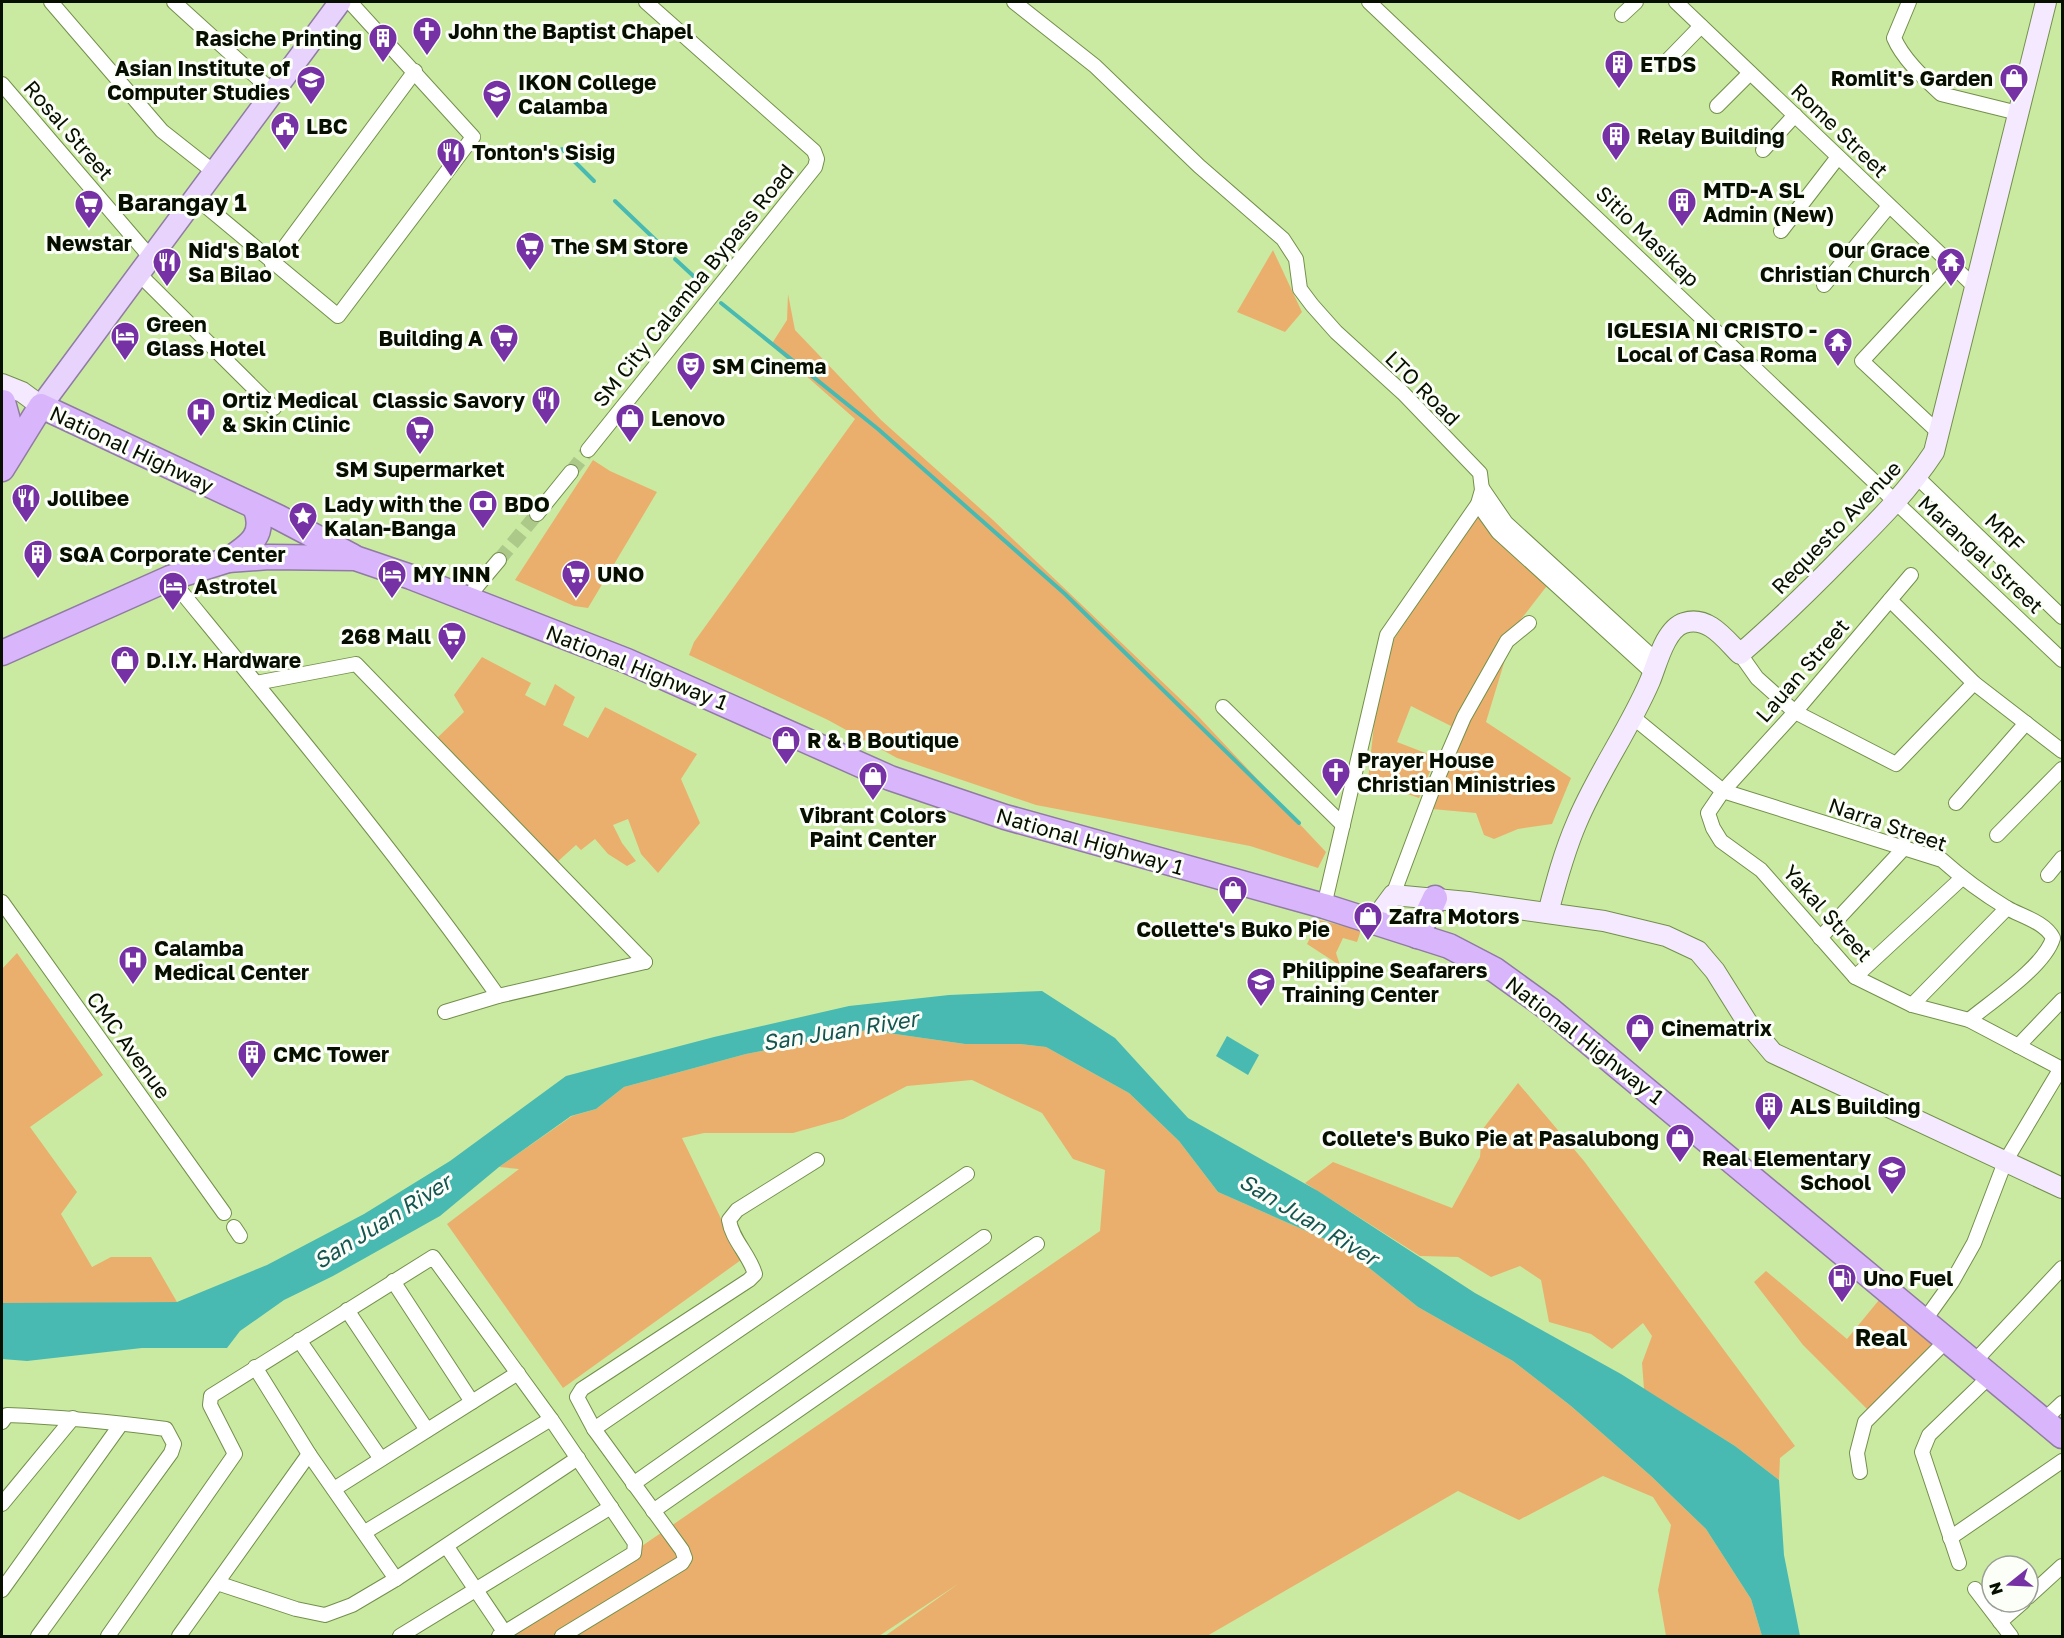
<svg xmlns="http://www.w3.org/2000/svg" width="2064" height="1638" viewBox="0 0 2064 1638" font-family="'Golos Text',sans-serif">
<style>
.green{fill:#ebaf6d}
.water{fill:#49bab1}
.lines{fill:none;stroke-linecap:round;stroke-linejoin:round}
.stream{stroke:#49bab1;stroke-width:4}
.street-tunnel{stroke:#adc98a;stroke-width:14;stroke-dasharray:14 7;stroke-linecap:butt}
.street-casing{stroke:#738f4b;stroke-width:16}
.secondary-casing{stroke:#738f4b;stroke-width:22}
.primary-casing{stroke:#907ba3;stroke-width:24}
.highway-casing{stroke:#907ba3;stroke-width:27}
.street{stroke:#fff;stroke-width:14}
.secondary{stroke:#f4e9fe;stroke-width:20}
.primary{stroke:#e8d3fd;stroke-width:21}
.highway{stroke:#d9b5fb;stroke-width:24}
.labels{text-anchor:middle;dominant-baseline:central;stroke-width:6;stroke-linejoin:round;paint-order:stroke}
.poi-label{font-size:21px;font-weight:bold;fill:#071000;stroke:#fcfff8;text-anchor:start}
.street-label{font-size:21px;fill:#071000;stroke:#fcfff8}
.water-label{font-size:22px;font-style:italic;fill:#155551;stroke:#fcfff8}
.quarter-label{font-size:24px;font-weight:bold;fill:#071000;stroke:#fcfff8}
</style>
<rect width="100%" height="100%" fill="#caeaa2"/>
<!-- green -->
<g class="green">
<path d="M1273,250L1302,312L1285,332L1237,312Z"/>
<path d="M788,294L795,330L881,420L993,520L1197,715L1326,852L1318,868L1250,846L1036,805L897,758L828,720L689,655L694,642L855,419L771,345L787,320Z"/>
<path d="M593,460L610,471L657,492L588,608L574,606L515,580Z"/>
<path d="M1487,497L1553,578L1515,627L1486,722L1571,778L1552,824L1518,829L1494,839L1484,835L1476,813L1432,809L1451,726L1411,706L1397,742L1436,757L1419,798L1368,780L1376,706L1392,642Z"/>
<path d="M482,657L531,683L525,695L545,706L555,684L575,697L563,725L588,738L605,707L697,754L681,779L700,823L658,873L641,854L628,819L613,825L622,843L636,861L627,866L608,854L595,839L581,850L576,845L555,864L435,740L464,712L454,695Z"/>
<path d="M1319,920L1361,930L1357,942L1343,938L1336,953L1340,965L1347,970L1307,944Z"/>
<path d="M17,953L103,1075L30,1127L77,1192L61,1214L92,1267L111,1257H151L177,1302L2,1304V969Z"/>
<path d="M867,1030L965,1044H1020L1046,1047L1129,1093L1179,1141L1218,1192L1343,1247L1418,1307L1513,1361L1571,1406L1651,1476L1706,1529L1751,1599L1762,1636H1666L1658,1590L1671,1525L1653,1497L1603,1476L1519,1520L1458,1491L1207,1636H885L958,1584L879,1636H511L1100,1231L1105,1170L1073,1159L1042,1113L972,1080L907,1086L843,1119L793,1133H704L682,1138L741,1260L563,1388L447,1224L519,1169L499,1167L572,1116L596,1109L624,1087L746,1054Z"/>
<path d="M1518,1083L1584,1161L1795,1446L1780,1458L1779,1480L1735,1446L1644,1389L1642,1363L1652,1336L1643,1323L1612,1349L1591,1334L1549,1322L1541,1280L1520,1266L1491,1277L1458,1257L1420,1256L1305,1183L1333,1162L1452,1208L1480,1157L1482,1130Z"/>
<path d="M1766,1271L1847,1339L1879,1300L1936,1345L1868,1410L1803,1345L1754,1282Z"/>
</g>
<!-- water -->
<g class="water">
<path d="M1042,991L1115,1038L1188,1118L1318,1191L1475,1293L1621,1374L1735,1446L1779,1480L1784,1555L1800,1636H1762L1751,1599L1706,1529L1651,1476L1571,1406L1513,1361L1418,1307L1343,1247L1218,1192L1179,1141L1129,1093L1046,1047L1020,1044H965L867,1030L746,1054L624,1087L596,1109L571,1116L499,1167L440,1216L333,1276L284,1300L240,1331L227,1348H142L27,1361L2,1359V1303L177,1302L267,1265L364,1214L450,1161L566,1076L714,1037L849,1006L949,995Z"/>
<path d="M1227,1036L1259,1055L1248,1075L1216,1056Z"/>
</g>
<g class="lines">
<!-- stream -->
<g class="stream">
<path d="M562,149L594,181"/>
<path d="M615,201L665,249"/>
<path d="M675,259L702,284"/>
<path d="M721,303L878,429L1065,594L1299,823"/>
</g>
<!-- street-tunnel -->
<g class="street-tunnel">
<path d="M571,472L588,450"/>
<path d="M499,560L537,514"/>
</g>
<!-- street casing -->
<g class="street-casing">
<g id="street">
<path d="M51,2L162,131L214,172"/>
<path d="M174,2L273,92"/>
<path d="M1014,2L1095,66L1199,166L1283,239L1296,259L1300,289L1312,305L1336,332L1403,393L1480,473L1482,490L1478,504L1387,635L1324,906"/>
<path d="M1369,2L2062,660"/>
<path d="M1676,2L1976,288"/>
<path d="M1909,2L1894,38C1903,59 1924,78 1941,94L2018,113"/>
<path d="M1622,15L1636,2"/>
<path d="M1668,60L1701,26"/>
<path d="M2,84L151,258"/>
<path d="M1717,106L1750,73"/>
<path d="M1763,150L1795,115"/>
<path d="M195,197L338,316L473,137L350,2"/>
<path d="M1781,231L1838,157"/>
<path d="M272,264L415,71"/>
<path d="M139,274L274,408"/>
<path d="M1824,285L1889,206"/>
<path d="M1939,433L1862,361L1952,264"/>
<path d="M588,450L815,167L817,159L814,151L646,2"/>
<path d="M1917,477L2062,617"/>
<path d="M1482,488L1506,523L1658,662"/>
<path d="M1478,504L1498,532L1653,673"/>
<path d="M537,514L571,472"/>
<path d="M1911,575L1795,712L1723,791L1708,813L1713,828L1721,841L1761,870L1855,977L1912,1005L1969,1020L2062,1069"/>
<path d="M170,578C282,715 396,852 498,996"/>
<path d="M467,598L499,560"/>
<path d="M1890,600L1974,683L2062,751"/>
<path d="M1740,654L1757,678L1795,712L1896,764L1974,683"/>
<path d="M256,683L356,664L645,962"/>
<path d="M1223,707L1343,825"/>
<path d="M1634,718L1723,791L1942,860C1962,878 1984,894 2007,908C2021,916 2045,922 2053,938C2045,966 1992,1001 1969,1020"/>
<path d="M1956,803L2026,723"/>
<path d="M1997,835L2062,769"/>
<path d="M2048,875L2062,858"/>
<path d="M1393,895L1432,791L1464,717L1507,641L1529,623"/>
<path d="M2,902L224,1213"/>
<path d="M1820,938L1905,847"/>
<path d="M1855,977L1962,878"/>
<path d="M1912,1005L2007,908"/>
<path d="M445,1012L498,996L645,962"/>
<path d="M2018,1046L2062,1000"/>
<path d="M234,1227L240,1236"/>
<path d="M393,1281L472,1402"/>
<path d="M347,1310L427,1430"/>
<path d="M1924,1321L1952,1282L1974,1243L2005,1162L2061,1068"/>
<path d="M299,1340L381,1459"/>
<path d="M1974,1362L2062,1268"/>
<path d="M255,1367L309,1454L396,1579"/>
<path d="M2044,1420L2062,1403"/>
<path d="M2,1422L7,1415C61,1417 113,1422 166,1429L174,1444L171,1453L38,1636"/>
<path d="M594,1429L967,1174"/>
<path d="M1860,1472L1857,1453L1865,1422L1947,1340"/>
<path d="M633,1484L984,1237"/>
<path d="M334,1489L518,1373"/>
<path d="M2,1504L73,1418"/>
<path d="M653,1511L1037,1244"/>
<path d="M365,1532L551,1419"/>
<path d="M1950,1538L2062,1461"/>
<path d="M447,1547L505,1633"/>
<path d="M1959,1563L1922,1452L1929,1435L1990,1376"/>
<path d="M217,1583L296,1609L325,1615L352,1605L396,1579L578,1458"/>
<path d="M1975,1589L2011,1636"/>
<path d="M2,1590L121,1424"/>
<path d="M2028,1597L2062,1566"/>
<path d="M2000,1622L2023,1602"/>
<path d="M108,1636L235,1454L210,1405L211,1396L433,1257L551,1419L635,1543L634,1553L499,1636"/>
<path d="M179,1636L309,1454"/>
<path d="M400,1636L611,1507"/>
<path d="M562,1636L682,1563L685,1558L682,1550L594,1429L577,1397L582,1389L749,1280L755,1274C749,1254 732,1240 729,1220L737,1210L817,1160"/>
</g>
</g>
<!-- secondary casing -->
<g class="secondary-casing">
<g id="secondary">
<path d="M2,384L22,392L41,406"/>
<path d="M1548,913C1556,882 1564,852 1577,822C1597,774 1629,730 1650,681C1657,664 1665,629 1684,623C1708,615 1725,639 1740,654C1777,622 1812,588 1847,552C1879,520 1909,490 1934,452L2046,2"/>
<path d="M1373,922L1393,895L1468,902L1604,921L1666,936L1698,951L1715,971L1747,1022L1773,1053L2062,1188"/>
</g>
</g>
<!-- primary casing -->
<g class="primary-casing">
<path id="primary" d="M41,406L340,2"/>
</g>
<!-- highway casing -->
<g class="highway-casing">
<g id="highway">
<path d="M3,402L11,431L7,455"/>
<path d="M2,469L41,406L278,517L352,556"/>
<path d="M228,560C249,546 267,535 255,507"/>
<path d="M2,653L170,578L228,560L269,557L355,558L411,577L627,661L890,778L1005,817L1324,906L1449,946L1495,970L1549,1009L2062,1436"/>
<path d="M1417,936L1435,898"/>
</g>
</g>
<!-- street -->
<use href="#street" class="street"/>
<!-- secondary -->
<use href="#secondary" class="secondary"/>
<!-- primary -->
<use href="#primary" class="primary"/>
<!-- highway -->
<use href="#highway" class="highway"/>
</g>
<!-- icons -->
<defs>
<g id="church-pin" transform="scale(1.5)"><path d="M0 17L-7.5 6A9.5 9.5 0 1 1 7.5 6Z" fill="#7632a5" stroke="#fcfff8"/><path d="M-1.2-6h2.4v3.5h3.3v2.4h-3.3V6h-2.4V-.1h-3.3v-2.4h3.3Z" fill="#fff"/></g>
<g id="building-pin" transform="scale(1.5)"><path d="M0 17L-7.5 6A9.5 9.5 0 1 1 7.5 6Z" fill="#7632a5" stroke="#fcfff8"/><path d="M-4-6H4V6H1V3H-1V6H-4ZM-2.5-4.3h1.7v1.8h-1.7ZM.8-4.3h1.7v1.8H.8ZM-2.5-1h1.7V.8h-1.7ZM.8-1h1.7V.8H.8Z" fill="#fff"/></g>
<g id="shop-pin" transform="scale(1.5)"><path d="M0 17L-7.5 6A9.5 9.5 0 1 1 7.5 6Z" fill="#7632a5" stroke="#fcfff8"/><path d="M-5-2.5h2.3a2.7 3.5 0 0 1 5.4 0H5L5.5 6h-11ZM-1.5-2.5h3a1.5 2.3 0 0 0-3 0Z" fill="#fff"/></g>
<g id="university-pin" transform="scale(1.5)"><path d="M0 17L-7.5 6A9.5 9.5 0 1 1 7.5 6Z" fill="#7632a5" stroke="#fcfff8"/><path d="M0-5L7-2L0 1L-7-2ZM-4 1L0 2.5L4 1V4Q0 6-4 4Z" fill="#fff"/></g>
<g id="civic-pin" transform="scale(1.5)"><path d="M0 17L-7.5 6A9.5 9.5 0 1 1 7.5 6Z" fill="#7632a5" stroke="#fcfff8"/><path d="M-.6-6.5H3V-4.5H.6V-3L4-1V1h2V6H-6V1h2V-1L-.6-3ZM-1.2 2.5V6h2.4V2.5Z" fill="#fff"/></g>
<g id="restaurant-pin" transform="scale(1.5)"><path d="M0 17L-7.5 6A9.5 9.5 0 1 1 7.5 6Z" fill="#7632a5" stroke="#fcfff8"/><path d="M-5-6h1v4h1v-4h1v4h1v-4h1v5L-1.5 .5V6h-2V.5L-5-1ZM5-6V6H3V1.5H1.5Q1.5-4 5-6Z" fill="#fff"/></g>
<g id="supermarket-pin" transform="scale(1.5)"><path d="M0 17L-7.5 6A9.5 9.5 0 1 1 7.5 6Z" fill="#7632a5" stroke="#fcfff8"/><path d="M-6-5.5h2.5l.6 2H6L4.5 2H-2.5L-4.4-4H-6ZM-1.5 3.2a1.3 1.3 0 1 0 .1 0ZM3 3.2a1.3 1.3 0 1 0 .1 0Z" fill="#fff"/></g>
<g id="temple-pin" transform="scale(1.5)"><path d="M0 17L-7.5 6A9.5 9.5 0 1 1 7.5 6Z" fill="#7632a5" stroke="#fcfff8"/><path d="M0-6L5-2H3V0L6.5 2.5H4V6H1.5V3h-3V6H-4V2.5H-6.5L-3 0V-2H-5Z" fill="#fff"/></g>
<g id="hotel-pin" transform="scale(1.5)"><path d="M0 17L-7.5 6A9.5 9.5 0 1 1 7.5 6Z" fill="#7632a5" stroke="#fcfff8"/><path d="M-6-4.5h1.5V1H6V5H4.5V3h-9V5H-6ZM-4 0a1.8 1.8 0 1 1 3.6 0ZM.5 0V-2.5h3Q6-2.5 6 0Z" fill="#fff"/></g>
<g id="theatre-pin" transform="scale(1.5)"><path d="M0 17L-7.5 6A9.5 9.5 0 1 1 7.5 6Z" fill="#7632a5" stroke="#fcfff8"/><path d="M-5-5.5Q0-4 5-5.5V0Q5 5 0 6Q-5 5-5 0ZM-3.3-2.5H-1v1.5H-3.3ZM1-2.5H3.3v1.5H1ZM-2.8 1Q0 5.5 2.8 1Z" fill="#fff"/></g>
<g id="hospital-pin" transform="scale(1.5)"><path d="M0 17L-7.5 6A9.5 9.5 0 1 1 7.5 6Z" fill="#7632a5" stroke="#fcfff8"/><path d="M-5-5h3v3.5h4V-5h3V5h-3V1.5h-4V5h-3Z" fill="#fff"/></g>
<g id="bank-pin" transform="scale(1.5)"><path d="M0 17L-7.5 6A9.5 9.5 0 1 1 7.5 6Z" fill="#7632a5" stroke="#fcfff8"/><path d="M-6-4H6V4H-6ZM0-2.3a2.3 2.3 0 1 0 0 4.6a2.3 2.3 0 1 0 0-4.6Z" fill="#fff"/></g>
<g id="sight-pin" transform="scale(1.5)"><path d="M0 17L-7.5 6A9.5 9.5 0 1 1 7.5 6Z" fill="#7632a5" stroke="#fcfff8"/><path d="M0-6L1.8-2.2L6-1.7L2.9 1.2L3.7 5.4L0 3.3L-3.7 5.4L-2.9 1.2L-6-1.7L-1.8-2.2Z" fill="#fff"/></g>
<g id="school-pin" transform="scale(1.5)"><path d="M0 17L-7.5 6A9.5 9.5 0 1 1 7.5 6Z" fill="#7632a5" stroke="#fcfff8"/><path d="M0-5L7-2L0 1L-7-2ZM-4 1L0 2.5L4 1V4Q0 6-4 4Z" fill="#fff"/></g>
<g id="fuel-pin" transform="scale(1.5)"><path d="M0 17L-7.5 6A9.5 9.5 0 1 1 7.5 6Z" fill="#7632a5" stroke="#fcfff8"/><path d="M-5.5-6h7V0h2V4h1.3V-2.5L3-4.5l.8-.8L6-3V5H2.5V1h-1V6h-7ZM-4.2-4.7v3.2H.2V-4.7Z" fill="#fff"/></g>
</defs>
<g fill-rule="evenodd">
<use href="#church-pin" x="427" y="31"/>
<use href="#building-pin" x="383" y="38"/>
<use href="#building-pin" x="1619" y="64"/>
<use href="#shop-pin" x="2014" y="78"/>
<use href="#university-pin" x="311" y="80"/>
<use href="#university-pin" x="497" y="94"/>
<use href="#civic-pin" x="285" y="126"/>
<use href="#building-pin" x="1616" y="136"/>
<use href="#restaurant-pin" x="451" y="152"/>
<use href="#building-pin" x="1682" y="202"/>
<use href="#supermarket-pin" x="89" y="204"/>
<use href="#supermarket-pin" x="530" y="246"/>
<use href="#restaurant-pin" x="167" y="262"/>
<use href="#temple-pin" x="1951" y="262"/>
<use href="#hotel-pin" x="125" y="336"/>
<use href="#supermarket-pin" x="504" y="338"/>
<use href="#temple-pin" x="1838" y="342"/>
<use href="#theatre-pin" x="691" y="366"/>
<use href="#restaurant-pin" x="546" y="400"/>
<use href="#hospital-pin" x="201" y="412"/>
<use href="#shop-pin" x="630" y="418"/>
<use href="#supermarket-pin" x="420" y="430"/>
<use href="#restaurant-pin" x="26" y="498"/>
<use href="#bank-pin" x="483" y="504"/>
<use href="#sight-pin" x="303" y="516"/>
<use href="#building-pin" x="38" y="554"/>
<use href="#hotel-pin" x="392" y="574"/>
<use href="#supermarket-pin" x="576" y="574"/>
<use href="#hotel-pin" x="173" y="586"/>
<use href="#supermarket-pin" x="452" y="636"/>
<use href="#shop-pin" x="125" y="660"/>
<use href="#shop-pin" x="786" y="740"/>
<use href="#church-pin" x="1336" y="772"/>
<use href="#shop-pin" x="873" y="776"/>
<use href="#shop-pin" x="1233" y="890"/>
<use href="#shop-pin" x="1368" y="916"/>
<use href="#hospital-pin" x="133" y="960"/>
<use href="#university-pin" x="1261" y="982"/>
<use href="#shop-pin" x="1640" y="1028"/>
<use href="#building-pin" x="252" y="1054"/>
<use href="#building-pin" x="1769" y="1106"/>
<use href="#shop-pin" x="1680" y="1138"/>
<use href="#school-pin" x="1892" y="1170"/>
<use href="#fuel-pin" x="1842" y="1278"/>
</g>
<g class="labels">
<!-- poi labels -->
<g class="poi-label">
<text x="448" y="31">John the Baptist Chapel</text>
<text x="362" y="38" text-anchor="end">Rasiche Printing</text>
<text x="1640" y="64">ETDS</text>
<text x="290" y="68" text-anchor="end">Asian Institute of<tspan x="290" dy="24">Computer Studies</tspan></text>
<text x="1993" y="78" text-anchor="end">Romlit's Garden</text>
<text x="518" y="82">IKON College<tspan x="518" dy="24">Calamba</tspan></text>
<text x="306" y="126">LBC</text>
<text x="1637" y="136">Relay Building</text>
<text x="472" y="152">Tonton's Sisig</text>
<text x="1703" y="190">MTD-A SL<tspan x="1703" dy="24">Admin (New)</tspan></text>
<text x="89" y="243" text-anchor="middle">Newstar</text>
<text x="551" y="246">The SM Store</text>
<text x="188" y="250">Nid's Balot<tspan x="188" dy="24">Sa Bilao</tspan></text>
<text x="1930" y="250" text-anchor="end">Our Grace<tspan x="1930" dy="24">Christian Church</tspan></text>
<text x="146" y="324">Green<tspan x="146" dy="24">Glass Hotel</tspan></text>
<text x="1817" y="330" text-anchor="end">IGLESIA NI CRISTO -<tspan x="1817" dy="24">Local of Casa Roma</tspan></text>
<text x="483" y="338" text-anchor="end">Building A</text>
<text x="712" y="366">SM Cinema</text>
<text x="222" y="400">Ortiz Medical<tspan x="222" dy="24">&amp; Skin Clinic</tspan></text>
<text x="525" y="400" text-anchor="end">Classic Savory</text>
<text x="651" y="418">Lenovo</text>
<text x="420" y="469" text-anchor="middle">SM Supermarket</text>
<text x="47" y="498">Jollibee</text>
<text x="324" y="504">Lady with the<tspan x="324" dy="24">Kalan-Banga</tspan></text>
<text x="504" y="504">BDO</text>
<text x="59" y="554">SQA Corporate Center</text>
<text x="413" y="574">MY INN</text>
<text x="597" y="574">UNO</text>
<text x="194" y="586">Astrotel</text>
<text x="431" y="636" text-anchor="end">268 Mall</text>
<text x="146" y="660">D.I.Y. Hardware</text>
<text x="807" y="740">R &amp; B Boutique</text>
<text x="1357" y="760">Prayer House<tspan x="1357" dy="24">Christian Ministries</tspan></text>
<text x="873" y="815" text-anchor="middle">Vibrant Colors<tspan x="873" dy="24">Paint Center</tspan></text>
<text x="1389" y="916">Zafra Motors</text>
<text x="1233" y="929" text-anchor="middle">Collette's Buko Pie</text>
<text x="154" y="948">Calamba<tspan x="154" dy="24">Medical Center</tspan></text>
<text x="1282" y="970">Philippine Seafarers<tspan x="1282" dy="24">Training Center</tspan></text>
<text x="1661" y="1028">Cinematrix</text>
<text x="273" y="1054">CMC Tower</text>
<text x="1790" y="1106">ALS Building</text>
<text x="1659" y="1138" text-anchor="end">Collete's Buko Pie at Pasalubong</text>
<text x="1871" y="1158" text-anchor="end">Real Elementary<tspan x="1871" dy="24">School</tspan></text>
<text x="1863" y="1278">Uno Fuel</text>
</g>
<!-- street labels -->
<g class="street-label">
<text transform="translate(69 130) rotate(49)">Rosal Street</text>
<text transform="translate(1840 130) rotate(44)">Rome Street</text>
<text transform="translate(1648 236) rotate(44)">Sitio Masikap</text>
<text transform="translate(693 285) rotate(-51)">SM City Calamba Bypass Road</text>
<text transform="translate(1423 388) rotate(45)">LTO Road</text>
<text transform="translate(132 449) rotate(25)">National Highway</text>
<text transform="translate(1836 527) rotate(-46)">Requesto Avenue</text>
<text transform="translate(2005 532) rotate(44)">MRF</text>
<text transform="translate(1981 554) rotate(43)">Marangal Street</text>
<text transform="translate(637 667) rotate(22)">National Highway 1</text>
<text transform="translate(1802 670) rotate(-49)">Lauan Street</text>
<text transform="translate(1888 824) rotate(19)">Narra Street</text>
<text transform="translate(1090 841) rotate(16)">National Highway 1</text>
<text transform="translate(1828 913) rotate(48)">Yakal Street</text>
<text transform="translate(1585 1040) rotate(38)">National Highway 1</text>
<text transform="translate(129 1045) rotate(54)">CMC Avenue</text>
</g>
<!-- water labels -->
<g class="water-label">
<text transform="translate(840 1030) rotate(-9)">San Juan River</text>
<text transform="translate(1309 1219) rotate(31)">San Juan River</text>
<text transform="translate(382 1221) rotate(-32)">San Juan River</text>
</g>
<!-- quarter labels -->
<g class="quarter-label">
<text x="182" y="201">Barangay 1</text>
<text x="1881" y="1336">Real</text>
</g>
</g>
<!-- border -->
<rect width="2064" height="1638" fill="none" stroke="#071000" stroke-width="6"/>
<!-- north arrow -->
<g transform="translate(2010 1584) rotate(252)"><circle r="28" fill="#fcfff8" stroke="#9a9f95" stroke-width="1.5"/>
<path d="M0-4.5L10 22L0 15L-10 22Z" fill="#7632a5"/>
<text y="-9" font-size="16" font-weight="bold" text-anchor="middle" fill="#071000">N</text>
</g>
</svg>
